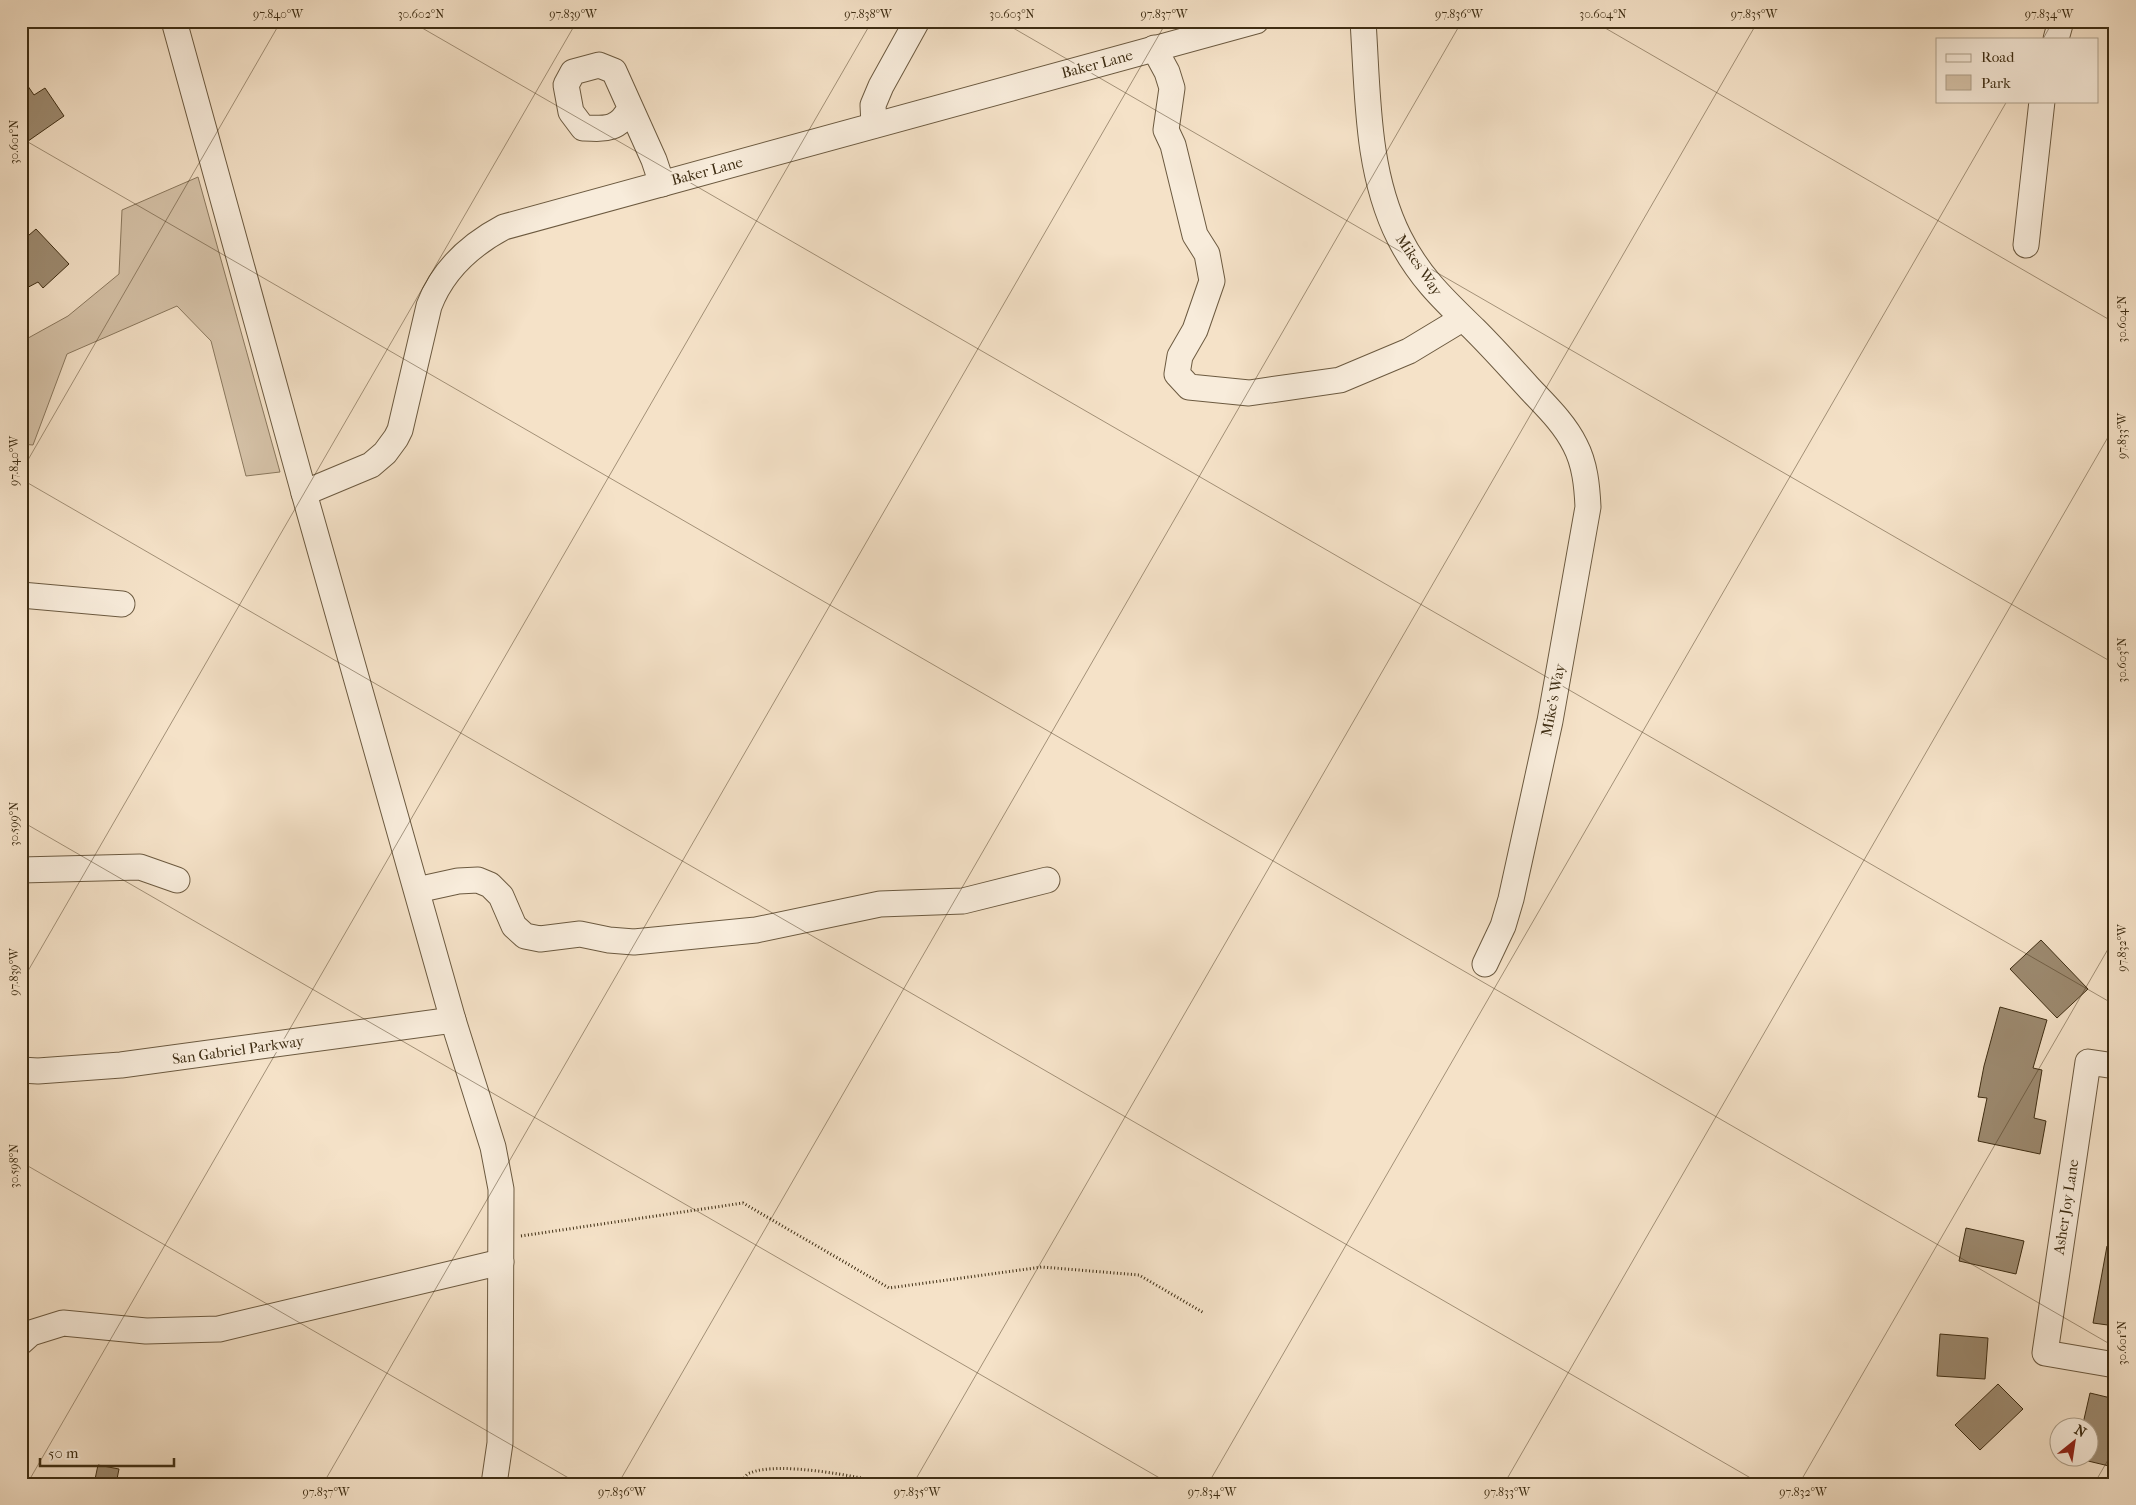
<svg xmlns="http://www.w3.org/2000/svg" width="2136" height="1505" viewBox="0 0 2136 1505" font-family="'IM FELL French Canon',serif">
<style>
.green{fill:#d6c3a9;stroke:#8a785e}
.building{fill:#9d8b71;stroke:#3e2d13}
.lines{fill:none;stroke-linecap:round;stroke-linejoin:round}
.minor-casing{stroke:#6c5a40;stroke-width:27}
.path{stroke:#3e2d13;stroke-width:3;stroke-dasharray:1 2.5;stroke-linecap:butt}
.minor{stroke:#f8ecdb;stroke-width:25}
.ticks{fill:none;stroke:#3e2d13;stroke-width:1;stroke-opacity:0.45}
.labels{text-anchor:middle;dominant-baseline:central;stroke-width:5;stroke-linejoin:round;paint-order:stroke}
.street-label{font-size:15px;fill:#3e2d13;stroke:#f8ecdb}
.neatline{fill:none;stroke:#3e2d13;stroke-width:2}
.ticks-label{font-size:12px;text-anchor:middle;fill:#3e2d13}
</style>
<rect width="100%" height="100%" fill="#f5e2c8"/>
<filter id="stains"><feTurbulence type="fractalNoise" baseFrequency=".004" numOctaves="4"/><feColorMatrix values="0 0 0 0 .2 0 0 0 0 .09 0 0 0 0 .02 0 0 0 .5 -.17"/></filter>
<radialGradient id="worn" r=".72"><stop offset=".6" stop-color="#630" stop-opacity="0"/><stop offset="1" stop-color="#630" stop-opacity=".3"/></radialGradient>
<!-- green -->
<path class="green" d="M198,177L280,472L246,476L211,341L177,306L67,354L33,445L21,444V342L68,316L119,274L122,210Z"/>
<!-- building -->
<g class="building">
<path d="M21,76L34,95L45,88L64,116L21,146Z"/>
<path d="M36,229L69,264L43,288L38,282L21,291V242Z"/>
<path d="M2041,940L2088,989L2057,1018L2010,969Z"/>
<path d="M2000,1007L2047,1020L2033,1068L2042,1070L2034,1118L2046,1121L2040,1154L1978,1141L1987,1098L1978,1097L1984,1066Z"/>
<path d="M1966,1228L2024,1241L2016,1274L1959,1261Z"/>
<path d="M2107,1246L2115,1247V1326L2093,1323Z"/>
<path d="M1940,1334L1988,1338L1985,1379L1937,1376Z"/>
<path d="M1998,1384L2023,1409L1980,1450L1955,1425Z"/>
<path d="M2090,1393L2115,1399V1439L2109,1466L2088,1461V1428H2082Z"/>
<path d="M98,1465L119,1469L116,1484H94Z"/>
</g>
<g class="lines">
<!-- minor casing -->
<g class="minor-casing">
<g id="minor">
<path d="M174,21L304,493L453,1020L493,1147L501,1189L500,1443L494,1484"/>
<path d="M1363,21C1368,94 1366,171 1399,237C1419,277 1444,300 1475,330C1494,349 1512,369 1530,389C1546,406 1564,423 1575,445C1585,464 1587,486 1588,507L1550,721L1511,899L1503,926L1485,964"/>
<path d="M2056,39L2061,21"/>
<path d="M1154,48L1167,72L1172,88L1166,130L1173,145L1195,235L1207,254L1212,281L1195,330L1180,356L1177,374L1189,387L1249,393L1340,380L1409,351L1462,319"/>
<path d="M630,108C619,130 606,129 583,128L571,112L566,85L573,72L599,65L614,71L654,160L662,184"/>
<path d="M874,125L873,105L881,86L917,21"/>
<path d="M2026,245L2042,101"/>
<path d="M304,493L371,465L385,453L396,438L400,430L429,306C443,269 470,245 504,227L1256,21"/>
<path d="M21,595L122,604"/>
<path d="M21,870L140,867L177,880"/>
<path d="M417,890L458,881L478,880L490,885L501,896L514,926L525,936L540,939L580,934L609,940L634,942L756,930L880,904L963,901L1047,880"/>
<path d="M2115,1066L2088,1062L2045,1353L2115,1365"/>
<path d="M21,1070L38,1071L121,1065L453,1020"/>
<path d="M21,1342L31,1333L63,1323L146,1331L219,1329L501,1262"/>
</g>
</g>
<!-- path -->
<g class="path">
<path d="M521,1236L743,1203L889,1288L1042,1267L1139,1275L1204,1313"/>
<path d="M740,1484C743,1480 746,1474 750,1473C777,1461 857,1476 887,1484"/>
</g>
<!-- minor -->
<use href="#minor" class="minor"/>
</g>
<!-- ticks -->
<path class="ticks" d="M410,21L2115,1005M1001,21L2115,664M1593,21L2115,323M2043,39L2053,21M21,138L2115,1347M21,472L281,21M21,479L1761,1484M21,821L1170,1484M21,983L577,21M21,1162L579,1484M27,1484L872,21M323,1484L1167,21M618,1484L1462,21M913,1484L1758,21M1208,1484L2007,101M1504,1484L2115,425M1799,1484L2115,937M2094,1484L2115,1448"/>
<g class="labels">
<!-- street labels -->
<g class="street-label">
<text transform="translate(1097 64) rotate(-15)">Baker Lane</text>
<text transform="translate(707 171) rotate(-15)">Baker Lane</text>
<text transform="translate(1419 265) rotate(56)">Mikes Way</text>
<text transform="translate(1553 700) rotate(-79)">Mike's Way</text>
<text transform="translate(238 1050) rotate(-8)">San Gabriel Parkway</text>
<text transform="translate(2066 1207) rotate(-81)">Asher Joy Lane</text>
</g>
</g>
<!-- margin -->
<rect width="2136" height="1505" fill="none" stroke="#f5e2c8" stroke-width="55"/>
<!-- legend -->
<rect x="1936" y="38" width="162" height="65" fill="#f8ecdb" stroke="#aea08b"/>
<rect x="1946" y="54" width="25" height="8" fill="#f8ecdb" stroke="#aea08b"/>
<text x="1981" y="62" font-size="15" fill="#3e2d13">Road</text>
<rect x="1946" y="75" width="25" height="15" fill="#d6c3a9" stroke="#aea08b"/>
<text x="1981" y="88" font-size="15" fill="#3e2d13">Park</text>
<!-- north arrow -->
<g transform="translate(2074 1442) rotate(30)"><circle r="24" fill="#f8ecdb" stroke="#aea08b"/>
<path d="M0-4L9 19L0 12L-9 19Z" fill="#8f2418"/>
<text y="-8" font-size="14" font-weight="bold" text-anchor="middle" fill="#3e2d13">N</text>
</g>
<!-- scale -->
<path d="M40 1458v8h134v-8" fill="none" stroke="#3e2d13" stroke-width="2.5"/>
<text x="48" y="1458" font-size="15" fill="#3e2d13" stroke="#f8ecdb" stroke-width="4" paint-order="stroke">50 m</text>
<rect x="28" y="28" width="2080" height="1450" class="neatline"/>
<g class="ticks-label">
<text x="278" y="18">97.840°W</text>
<text x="421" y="18">30.602°N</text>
<text x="573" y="18">97.839°W</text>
<text x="868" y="18">97.838°W</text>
<text x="1012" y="18">30.603°N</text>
<text x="1164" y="18">97.837°W</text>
<text x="1459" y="18">97.836°W</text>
<text x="1603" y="18">30.604°N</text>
<text x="1754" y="18">97.835°W</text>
<text x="2049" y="18">97.834°W</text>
<text transform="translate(14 142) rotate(-90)" y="4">30.601°N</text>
<text transform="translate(2122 319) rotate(-90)" y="4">30.604°N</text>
<text transform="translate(2122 436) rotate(-90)" y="4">97.833°W</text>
<text transform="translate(14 461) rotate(-90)" y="4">97.840°W</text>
<text transform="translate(2122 660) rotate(-90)" y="4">30.603°N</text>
<text transform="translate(14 824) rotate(-90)" y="4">30.599°N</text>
<text transform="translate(2122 948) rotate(-90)" y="4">97.832°W</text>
<text transform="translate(14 972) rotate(-90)" y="4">97.839°W</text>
<text transform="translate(14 1166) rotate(-90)" y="4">30.598°N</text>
<text transform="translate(2122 1343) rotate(-90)" y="4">30.601°N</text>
<text x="326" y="1496">97.837°W</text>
<text x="622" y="1496">97.836°W</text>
<text x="917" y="1496">97.835°W</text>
<text x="1212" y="1496">97.834°W</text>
<text x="1507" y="1496">97.833°W</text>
<text x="1803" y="1496">97.832°W</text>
</g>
<rect width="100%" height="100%" filter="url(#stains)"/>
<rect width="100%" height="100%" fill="url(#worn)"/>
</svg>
